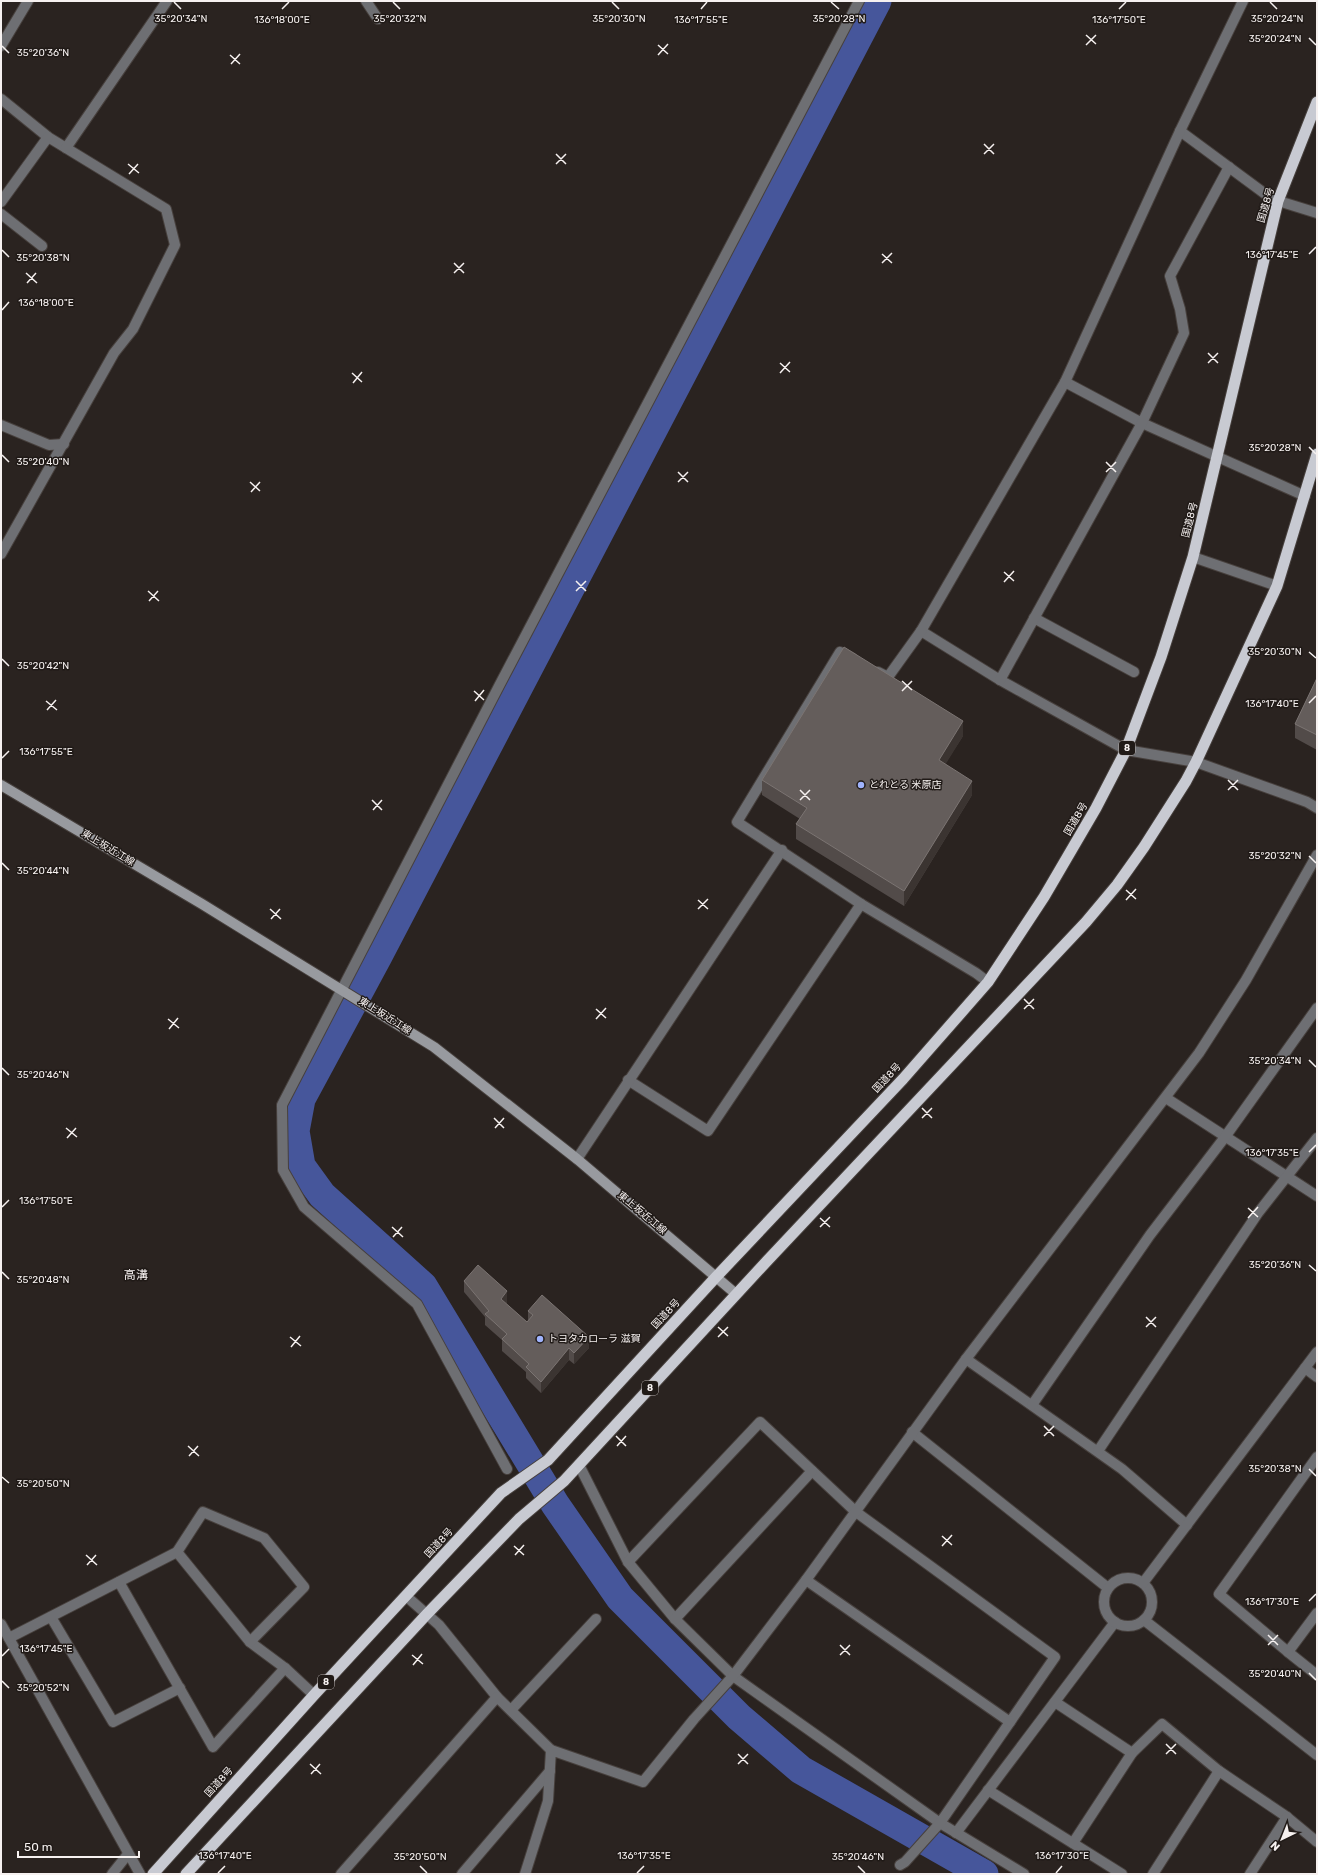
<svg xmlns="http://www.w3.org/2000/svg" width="1318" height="1875" viewBox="0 0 1318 1875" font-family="Rubik,'Noto Sans JP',sans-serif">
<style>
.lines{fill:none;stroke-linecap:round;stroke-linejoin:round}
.river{stroke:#46569b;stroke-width:29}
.minor-casing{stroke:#47403d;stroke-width:12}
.tertiary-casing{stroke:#47403d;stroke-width:12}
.secondary-casing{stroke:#47403d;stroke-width:12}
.trunk-casing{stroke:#47403d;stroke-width:13}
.minor{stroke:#6e6f73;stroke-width:10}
.tertiary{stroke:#6e6f73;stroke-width:10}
.secondary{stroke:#989a9f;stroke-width:10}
.trunk{stroke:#c8cad2;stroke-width:11}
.wall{fill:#524b49}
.shaded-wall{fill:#3b3431}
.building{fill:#645d5b;stroke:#7b7472}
.ticks{fill:none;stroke:#f6f1f0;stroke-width:1.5}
.poi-dot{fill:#9fb3fd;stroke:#201a17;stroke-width:1.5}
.labels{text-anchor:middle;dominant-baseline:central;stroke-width:3;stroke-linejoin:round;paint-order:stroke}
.shield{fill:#201a17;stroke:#b6b0af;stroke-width:1}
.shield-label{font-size:9px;font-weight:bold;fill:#f6f1f0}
.street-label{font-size:10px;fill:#f6f1f0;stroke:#201a17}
.poi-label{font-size:10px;fill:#f6f1f0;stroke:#201a17;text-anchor:start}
.quarter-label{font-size:12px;fill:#f6f1f0;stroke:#201a17}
.ticks-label{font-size:10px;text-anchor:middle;fill:#f6f1f0;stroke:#201a17;stroke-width:3;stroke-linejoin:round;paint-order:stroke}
</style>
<rect width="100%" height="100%" fill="#2a2320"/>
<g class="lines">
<!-- river -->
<path class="river" d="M877,1L378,956L301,1099L295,1131L301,1166L322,1195L423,1286L555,1504L620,1598L739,1717L801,1770L984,1874"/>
<!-- minor casing -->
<g class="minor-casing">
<g id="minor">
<path d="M366,1L378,19"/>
<path d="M1,46L28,1"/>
<path d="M1,99L48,137L166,209L175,245L133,329L114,353L1,554"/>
<path d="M1180,131L1272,199L1317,213"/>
<path d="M66,148L167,1"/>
<path d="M1,202L48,137"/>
<path d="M1,214L42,246"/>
<path d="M1065,382L1142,423L1305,496"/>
<path d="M1,425L49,445L64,444"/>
<path d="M1193,557L1277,586"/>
<path d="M1034,618L1134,672"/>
<path d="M921,631L1000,680L1126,750"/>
<path d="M852,658L840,652L737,822L861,904L976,973L988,982"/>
<path d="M878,672L888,677L921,631L1065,382L1180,131L1243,1"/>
<path d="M1000,680L1142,423L1184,333L1180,309L1170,276L1229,167"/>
<path d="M1196,762L1307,802L1317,808"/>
<path d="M628,1080L708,1131L861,904"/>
<path d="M1166,1098L1317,1196"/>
<path d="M577,1159L782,850"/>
<path d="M966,1359L1122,1469L1187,1525"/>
<path d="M1305,1368L1317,1377"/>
<path d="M1032,1405L1150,1235L1225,1137L1317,1008"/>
<path d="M912,1432L1108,1588"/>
<path d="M1098,1451L1258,1213L1317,1138"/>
<path d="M579,1465L628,1562L675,1619L733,1676L940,1823L1024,1874"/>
<path d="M507,1469L417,1304L304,1207L283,1170L282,1105L499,686L859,1"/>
<path d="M177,1552L250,1642L285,1668L314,1695"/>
<path d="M628,1562L760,1422L856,1512L1055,1657L940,1823L905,1862L900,1865"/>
<path d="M806,1580L1010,1722"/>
<path d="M119,1582L213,1747L285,1668"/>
<path d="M406,1596L439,1625L497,1697"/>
<path d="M1317,1613L1288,1652L1317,1675"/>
<path d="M51,1617L113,1722L180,1688"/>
<path d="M675,1619L812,1471"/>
<path d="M1144,1620L1317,1755"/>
<path d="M1,1624L140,1874"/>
<path d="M9,1638L177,1552L203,1512L264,1538L304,1587L250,1642"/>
<path d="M1288,1652L1219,1594L1317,1457"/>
<path d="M1055,1702L1132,1753L1162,1724L1219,1771L1287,1817L1317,1842"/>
<path d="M511,1710L596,1619"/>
<path d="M988,1790L1122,1874"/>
<path d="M956,1833L1115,1622"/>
<path d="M1073,1843L1132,1753"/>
<path d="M112,1874L128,1854"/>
<path d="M341,1874L497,1697L551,1750"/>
<path d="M462,1874L550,1771"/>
<path d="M525,1874L548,1801L551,1750L643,1782L694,1719L733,1676L806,1580L966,1359L1199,1053L1246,980L1317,855"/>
<path d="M1153,1874L1219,1771"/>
<path d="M1250,1874L1287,1817"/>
</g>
</g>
<!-- tertiary casing -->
<g class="tertiary-casing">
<g id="tertiary">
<path d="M1126,750L1196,762"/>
<circle cx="1128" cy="1602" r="24"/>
<path d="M1143,1583L1317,1352"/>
</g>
</g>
<!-- secondary casing -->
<g class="secondary-casing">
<path id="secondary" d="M1,785L202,904L434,1047L577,1159L736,1294"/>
</g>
<!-- trunk casing -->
<g class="trunk-casing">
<g id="trunk">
<path d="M153,1874L314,1695L501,1493L548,1460L716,1277L903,1079L988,982L1044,897L1096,808L1126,750L1161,657L1193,557L1278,201L1317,102"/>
<path d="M186,1874L427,1614L519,1519L564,1481L767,1261L1086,922L1117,885L1144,847L1186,781L1196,762L1277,586L1317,454"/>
</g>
</g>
<!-- minor -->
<use href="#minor" class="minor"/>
<!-- tertiary -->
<use href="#tertiary" class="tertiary"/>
<!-- secondary -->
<use href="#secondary" class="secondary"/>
<!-- trunk -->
<use href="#trunk" class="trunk"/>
</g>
<!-- wall -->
<g class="wall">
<path d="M1317,678V750L1295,738V724Z"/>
<path d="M963,736L945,764L972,795L904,906L796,839V824L800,819L762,795V780Z"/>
<path d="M464,1281L507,1302L506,1304L527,1322L528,1321V1311L589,1348L574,1364L569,1360L541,1393L526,1378V1372L502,1351V1340L485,1325V1317L464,1292Z"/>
</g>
<!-- shaded-wall -->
<g class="shaded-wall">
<path d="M963,721V736L939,775V760Z"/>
<path d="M972,781V795L904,906V891Z"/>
<path d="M507,1291V1302L501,1310V1299Z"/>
<path d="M589,1337V1348L574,1364V1353Z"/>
<path d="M569,1348V1360L541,1393V1382Z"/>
</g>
<!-- building -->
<g class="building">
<path d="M844,647L963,721L939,760L972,781L904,891L796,824L807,808L762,780Z"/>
<path d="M1317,678V735L1295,724Z"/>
<path d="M478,1265L507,1291L501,1299L527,1322L533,1315L528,1311L542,1295L589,1337L574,1353L569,1348L541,1382L526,1367L529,1364L502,1339L507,1334L485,1314L489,1311L464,1281Z"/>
</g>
<!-- ticks -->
<path class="ticks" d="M174,2L181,9M393,2L400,9M612,2L619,9M831,2L839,9M1270,2L1277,9M282,9L289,2M701,9L707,2M1119,9L1126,2M1086,35L1096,44M1309,38L1316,45M658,45L668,54M1086,45L1096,35M2,46L9,53M230,55L240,64M658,55L668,44M231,64L240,54M984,144L994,154M556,154L566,164M984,154L994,144M128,164L139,173M556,164L566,154M129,174L138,164M2,250L9,257M882,254L892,263M1309,254L1316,247M454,263L464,273M882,263L892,253M26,273L37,283M454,273L464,263M27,283L36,273M2,310L9,302M1208,353L1218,363M780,363L790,372M1208,363L1218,353M352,373L362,382M780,373L790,362M353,383L362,372M1309,447L1316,454M2,455L9,462M1106,462L1116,472M678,472L688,482M1106,472L1116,462M250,482L260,491M678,482L688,472M251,492L260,482M1004,572L1014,581M576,581L586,591M1004,582L1014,571M148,591L159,601M576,591L586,581M149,601L158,591M1309,652L1316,658M2,659L9,666M902,681L912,690M474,691L484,700M902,691L912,681M46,701L57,710M475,701L484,690M1309,703L1316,696M47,710L56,700M2,758L9,751M1228,780L1238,790M800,790L810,800M1228,790L1238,780M372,800L382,810M800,800L810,790M373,810L382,800M1309,856L1316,863M2,863L9,870M1126,890L1136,899M698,900L708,909M1126,900L1136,889M270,909L281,919M698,909L708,899M271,919L280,909M1024,999L1034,1009M596,1009L606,1018M1024,1009L1034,999M168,1019L179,1028M596,1019L606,1008M169,1029L178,1018M1309,1060L1316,1067M2,1068L9,1075M922,1108L932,1118M494,1118L504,1128M922,1118L932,1108M66,1128L77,1137M495,1128L504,1118M67,1138L76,1128M1309,1152L1316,1145M2,1207L9,1200M1248,1208L1258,1217M820,1218L830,1227M1248,1218L1258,1207M392,1227L403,1237M820,1227L830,1217M393,1237L402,1227M1309,1265L1316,1271M2,1272L9,1279M1146,1317L1156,1327M718,1327L728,1336M1146,1327L1156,1317M290,1337L301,1346M718,1337L728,1327M291,1347L300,1336M1044,1426L1054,1436M616,1436L626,1446M1044,1436L1054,1426M188,1446L199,1456M617,1446L626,1436M189,1456L198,1446M1309,1469L1316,1476M2,1477L9,1483M942,1536L952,1545M514,1546L524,1555M942,1546L952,1535M86,1555L97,1565M515,1555L524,1545M87,1565L96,1555M1309,1601L1316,1594M1268,1635L1278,1645M840,1645L850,1655M1268,1645L1278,1635M412,1655L423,1664M840,1655L850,1645M2,1656L9,1649M413,1665L422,1654M1309,1673L1316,1680M2,1681L9,1688M1166,1744L1176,1754M738,1754L748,1764M1166,1754L1176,1744M310,1764L321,1774M738,1764L748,1754M311,1774L320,1764M420,1866L427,1873M858,1866L865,1873M218,1873L225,1866M637,1873L644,1866M1056,1873L1062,1866"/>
<!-- markers -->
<g class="poi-dot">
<circle cx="861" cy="785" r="4"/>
<circle cx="540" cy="1339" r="4"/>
</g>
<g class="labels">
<!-- shield labels -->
<g class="shield">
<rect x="1119" y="741" width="16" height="14" rx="3"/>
<rect x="642" y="1381" width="16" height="14" rx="3"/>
<rect x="318" y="1675" width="16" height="14" rx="3"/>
</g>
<g class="shield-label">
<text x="1127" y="748">8</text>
<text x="650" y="1388">8</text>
<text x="326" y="1682">8</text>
</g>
<!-- street labels -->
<g class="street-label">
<text transform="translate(1266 205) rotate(-74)">国道8号</text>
<text transform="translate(1190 520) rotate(-76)">国道8号</text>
<text transform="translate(1076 819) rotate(-60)">国道8号</text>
<text transform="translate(108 848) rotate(31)">東上坂近江線</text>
<text transform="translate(385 1016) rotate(32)">東上坂近江線</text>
<text transform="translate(887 1078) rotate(-47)">国道8号</text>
<text transform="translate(642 1213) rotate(40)">東上坂近江線</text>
<text transform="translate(666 1314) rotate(-47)">国道8号</text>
<text transform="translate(439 1543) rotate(-47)">国道8号</text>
<text transform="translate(219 1782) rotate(-48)">国道8号</text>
</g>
<!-- poi labels -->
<g class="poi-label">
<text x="869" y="785">とれとる 米原店</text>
<text x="548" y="1339">トヨタカローラ 滋賀</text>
</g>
<!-- quarter labels -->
<g class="quarter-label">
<text x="136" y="1275">高溝</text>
</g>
</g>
<g class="ticks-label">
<text x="1277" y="22">35°20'24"N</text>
<text x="839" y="22">35°20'28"N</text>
<text x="181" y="22">35°20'34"N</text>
<text x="400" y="22">35°20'32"N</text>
<text x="619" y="22">35°20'30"N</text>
<text x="282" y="23">136°18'00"E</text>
<text x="701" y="23">136°17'55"E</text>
<text x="1119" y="23">136°17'50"E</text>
<text x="1275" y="42">35°20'24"N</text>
<text x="43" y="56">35°20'36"N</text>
<text x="1272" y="258">136°17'45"E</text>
<text x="43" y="261">35°20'38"N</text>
<text x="46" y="306">136°18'00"E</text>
<text x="1275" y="451">35°20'28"N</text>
<text x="43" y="465">35°20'40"N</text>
<text x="1275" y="655">35°20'30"N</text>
<text x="43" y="669">35°20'42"N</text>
<text x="1272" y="707">136°17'40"E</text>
<text x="46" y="755">136°17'55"E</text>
<text x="1275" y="859">35°20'32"N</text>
<text x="43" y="874">35°20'44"N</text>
<text x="1275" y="1064">35°20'34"N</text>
<text x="43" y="1078">35°20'46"N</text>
<text x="1272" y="1156">136°17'35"E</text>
<text x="46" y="1204">136°17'50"E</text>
<text x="1275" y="1268">35°20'36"N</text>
<text x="43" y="1283">35°20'48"N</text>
<text x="1275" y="1472">35°20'38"N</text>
<text x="43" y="1487">35°20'50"N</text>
<text x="1272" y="1605">136°17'30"E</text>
<text x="46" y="1652">136°17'45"E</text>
<text x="1275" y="1677">35°20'40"N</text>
<text x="43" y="1691">35°20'52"N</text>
<text x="225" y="1859">136°17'40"E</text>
<text x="644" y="1859">136°17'35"E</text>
<text x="1062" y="1859">136°17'30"E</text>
<text x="420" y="1860">35°20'50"N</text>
<text x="858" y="1860">35°20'46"N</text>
</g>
<!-- border -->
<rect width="1318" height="1875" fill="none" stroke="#f6f1f0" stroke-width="4"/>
<!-- north arrow -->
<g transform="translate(1282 1839) rotate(223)" stroke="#201a17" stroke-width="3" paint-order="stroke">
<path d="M0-3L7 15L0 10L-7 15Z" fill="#f6f1f0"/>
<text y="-6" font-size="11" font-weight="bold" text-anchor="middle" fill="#f6f1f0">N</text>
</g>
<!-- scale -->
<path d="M18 1851v6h121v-6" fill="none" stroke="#f6f1f0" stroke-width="2"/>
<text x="24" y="1851" font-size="12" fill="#f6f1f0" stroke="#201a17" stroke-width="3" paint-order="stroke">50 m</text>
</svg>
